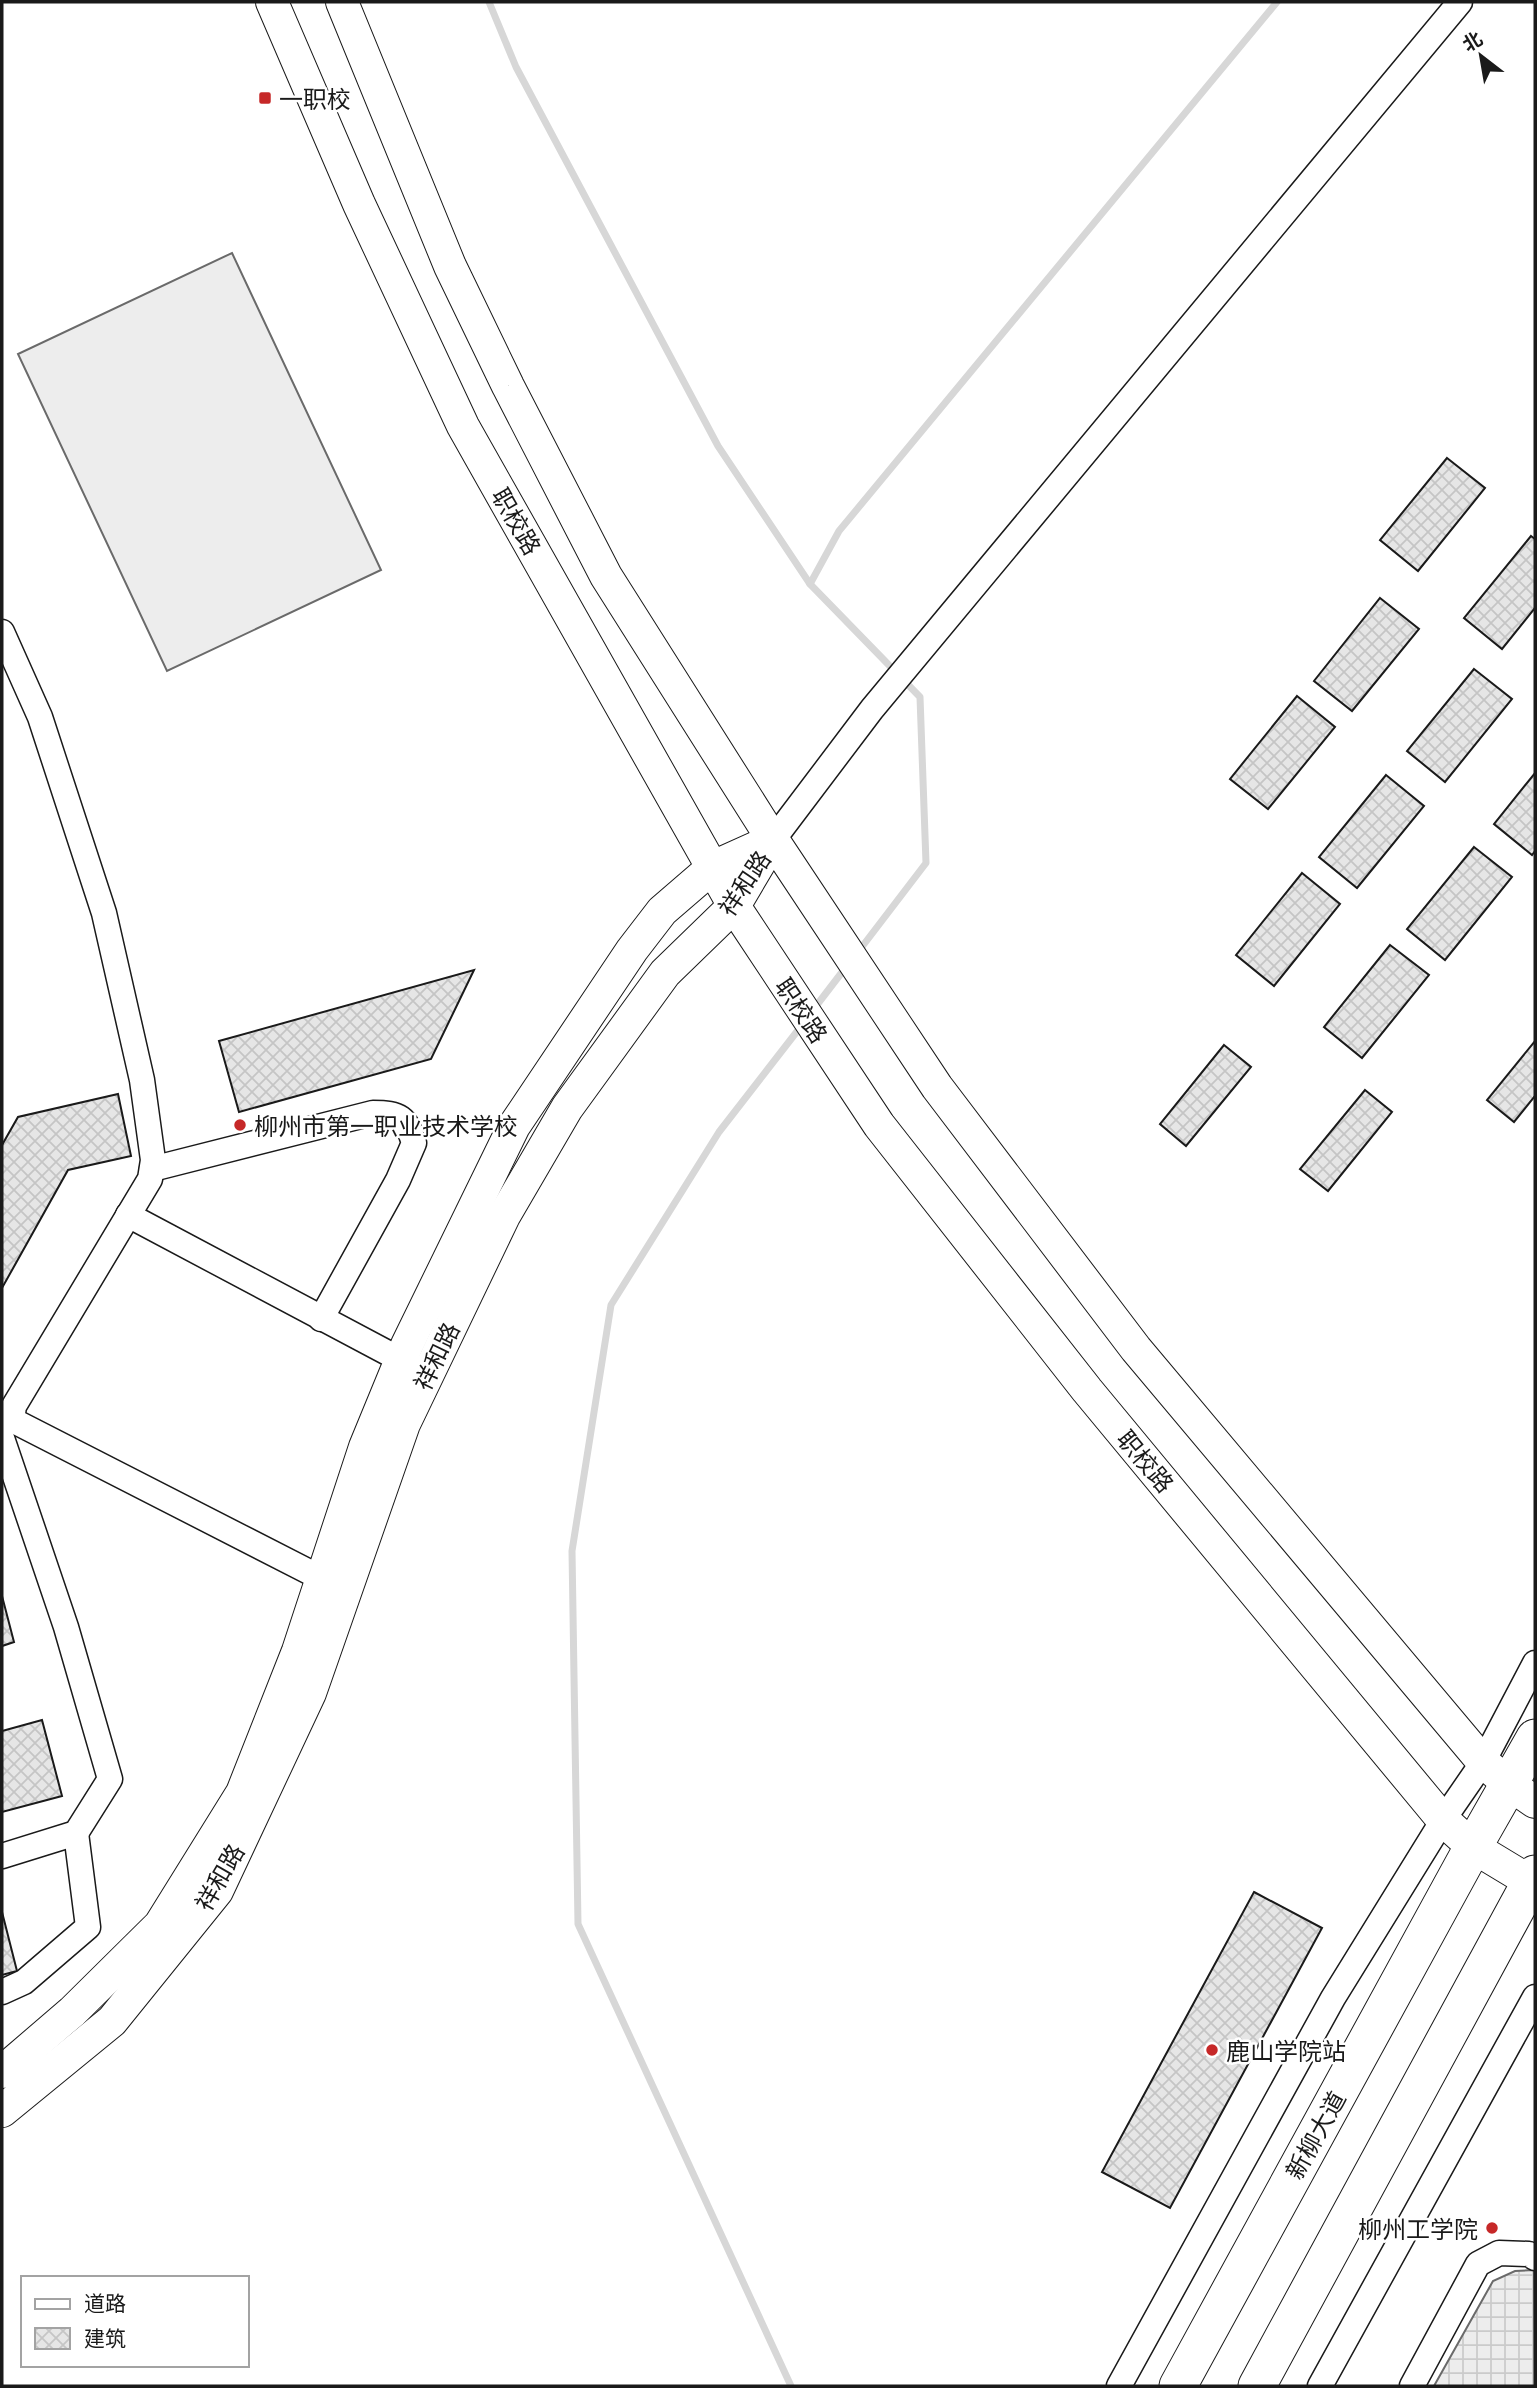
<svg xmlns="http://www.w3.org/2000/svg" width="1537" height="2388" viewBox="0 0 1537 2388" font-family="Manrope,'Noto Sans SC',sans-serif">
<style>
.built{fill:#ededed;stroke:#6a6a6a;stroke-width:2}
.plaza{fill:url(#plaza-grid);stroke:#6a6a6a;stroke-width:2}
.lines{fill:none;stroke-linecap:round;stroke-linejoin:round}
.stream{stroke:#d7d7d7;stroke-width:7}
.building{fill:url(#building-cross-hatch);stroke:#1a1a1a;stroke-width:2}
.minor-casing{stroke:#1a1a1a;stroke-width:27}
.major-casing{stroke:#1a1a1a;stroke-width:34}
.highway-casing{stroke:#1a1a1a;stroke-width:39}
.minor{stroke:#fff;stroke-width:24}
.major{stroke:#fff;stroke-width:32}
.highway{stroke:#fff;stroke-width:37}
.poi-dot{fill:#c62828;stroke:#fff;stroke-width:2.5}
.labels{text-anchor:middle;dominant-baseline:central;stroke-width:5;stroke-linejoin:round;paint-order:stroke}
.poi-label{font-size:24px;fill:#1a1a1a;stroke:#fff;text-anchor:start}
.street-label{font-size:24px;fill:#1a1a1a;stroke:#fff}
</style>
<defs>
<pattern id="plaza-grid" width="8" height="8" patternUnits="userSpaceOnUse" patternTransform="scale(1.75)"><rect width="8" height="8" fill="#ededed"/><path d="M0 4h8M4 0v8" fill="none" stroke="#cbcbcb"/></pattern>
<pattern id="building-cross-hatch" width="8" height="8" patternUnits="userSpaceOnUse" patternTransform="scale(1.75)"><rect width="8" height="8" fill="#e6e6e6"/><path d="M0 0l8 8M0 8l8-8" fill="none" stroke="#c5c5c5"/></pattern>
</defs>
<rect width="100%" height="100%" fill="#fff"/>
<!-- built -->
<path class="built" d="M232,253L381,570L167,671L18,354Z"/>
<!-- plaza -->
<path class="plaza" d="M1534,2270L1535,2386H1434L1493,2281L1515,2271Z"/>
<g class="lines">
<!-- stream -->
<g class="stream">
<path d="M489,2L516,67L718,446L810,584L920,697L926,863L858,952"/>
<path d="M810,584L839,531L1277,2"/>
<path d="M813,1010L846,967"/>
<path d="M791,2386L578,1924L572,1551L611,1305L719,1132L802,1025"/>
</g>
</g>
<!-- building -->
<g class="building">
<path d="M1447,458L1485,488L1418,571L1380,540Z"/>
<path d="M1531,536L1535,539V608L1502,649L1464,618Z"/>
<path d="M1380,598L1419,629L1352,711L1314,681Z"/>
<path d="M1474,669L1512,699L1445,782L1407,751Z"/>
<path d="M1297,696L1335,727L1268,809L1230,779Z"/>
<path d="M1535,773V851L1532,855L1494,824Z"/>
<path d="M1386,775L1424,806L1357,888L1319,857Z"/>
<path d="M1474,847L1512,877L1445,960L1407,929Z"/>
<path d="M1302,873L1340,904L1274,986L1236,955Z"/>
<path d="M1390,945L1429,975L1362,1058L1324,1027Z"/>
<path d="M474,970L431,1059L239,1112L219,1041Z"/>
<path d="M1535,1041V1096L1514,1122L1487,1100Z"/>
<path d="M1224,1045L1251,1067L1186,1146L1160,1124Z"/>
<path d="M1365,1090L1392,1112L1328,1191L1300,1169Z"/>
<path d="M118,1094L131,1156L68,1170L2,1288V1145L18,1117Z"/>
<path d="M2,1596L14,1642L2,1646Z"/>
<path d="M42,1720L62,1796L2,1812V1731Z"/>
<path d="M1254,1892L1322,1928L1170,2208L1102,2172Z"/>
<path d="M2,1912L17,1971L2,1975Z"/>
</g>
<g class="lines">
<!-- minor casing -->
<g class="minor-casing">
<g id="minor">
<path d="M2,632L40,717L104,913L142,1080L153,1160L150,1179L14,1406L12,1420L321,1578"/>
<path d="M773,840L872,709L1460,2"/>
<path d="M152,1169L373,1113C400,1113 406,1117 414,1143L398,1180L321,1319"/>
<path d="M128,1215L401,1360"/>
<path d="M2,1438L66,1627L110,1779L76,1833L2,1856"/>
<path d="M2,1992L24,1982L88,1927L76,1833"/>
<path d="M1119,2386L1333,1998L1443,1820L1483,1762L1535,1663"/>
<path d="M1320,2386L1535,1997"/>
<path d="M1412,2386L1478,2264L1499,2253L1529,2254L1535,2258"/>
</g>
</g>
<!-- major casing -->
<g class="major-casing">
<g id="major">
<path d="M272,2L359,204L463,426L734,906L879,1125L1087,1390L1443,1820L1473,1847L1531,1882"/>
<path d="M342,2L450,266L508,386L606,576L773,840L937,1087L1136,1349L1483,1762L1509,1784L1535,1802"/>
<path d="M2,2072L72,2012L160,1925L242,1793L298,1651L365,1447L407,1345L514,1126L632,950L662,911L713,867L773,840"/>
<path d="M2,2111L112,2021L217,1891L310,1693L404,1424L504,1216L567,1108L665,973L734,906L773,840"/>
</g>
</g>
<!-- highway casing -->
<g class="highway-casing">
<g id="highway">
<path d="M1178,2386L1473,1847L1535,1738"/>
<path d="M1257,2386L1535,1874"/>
</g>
</g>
<!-- minor -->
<use href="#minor" class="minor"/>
<!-- major -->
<use href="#major" class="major"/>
<!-- highway -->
<use href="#highway" class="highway"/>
</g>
<!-- markers -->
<g class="poi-dot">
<rect x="258" y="91" width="14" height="14" rx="3.5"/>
<circle cx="240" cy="1125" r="7"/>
<circle cx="1212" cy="2050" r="7"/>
<circle cx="1492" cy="2228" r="7"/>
</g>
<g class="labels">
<!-- poi labels -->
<g class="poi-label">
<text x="279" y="98">一职校</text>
<text x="254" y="1125">柳州市第一职业技术学校</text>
<text x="1226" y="2050">鹿山学院站</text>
<text x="1478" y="2228" text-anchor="end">柳州工学院</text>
</g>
<!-- street labels -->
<g class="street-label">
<text transform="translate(517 521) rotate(60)">职校路</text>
<text transform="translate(744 883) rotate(-56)">祥和路</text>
<text transform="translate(802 1010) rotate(56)">职校路</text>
<text transform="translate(436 1356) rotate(-64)">祥和路</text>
<text transform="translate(1146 1461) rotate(50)">职校路</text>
<text transform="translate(219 1877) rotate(-60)">祥和路</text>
<text transform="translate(1315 2135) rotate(-61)">新柳大道</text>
</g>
</g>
<!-- border -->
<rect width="1537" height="2388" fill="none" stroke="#1a1a1a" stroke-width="7"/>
<!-- legend -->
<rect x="21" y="2276" width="228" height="91" fill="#ffffff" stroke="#a3a3a3" stroke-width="2"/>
<rect x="35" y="2299" width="35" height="10" fill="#ffffff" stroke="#a3a3a3" stroke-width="2"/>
<text x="84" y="2311" font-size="21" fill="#1a1a1a">道路</text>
<rect x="35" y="2328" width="35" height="21" fill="url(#building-cross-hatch)" stroke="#a3a3a3" stroke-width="2"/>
<text x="84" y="2346" font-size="21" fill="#1a1a1a">建筑</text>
<!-- north arrow -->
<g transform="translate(1481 56) rotate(329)" stroke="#ffffff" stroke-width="5" paint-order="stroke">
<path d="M0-5L12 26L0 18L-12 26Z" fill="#1a1a1a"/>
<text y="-10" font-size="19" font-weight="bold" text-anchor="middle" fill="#1a1a1a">北</text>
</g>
</svg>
